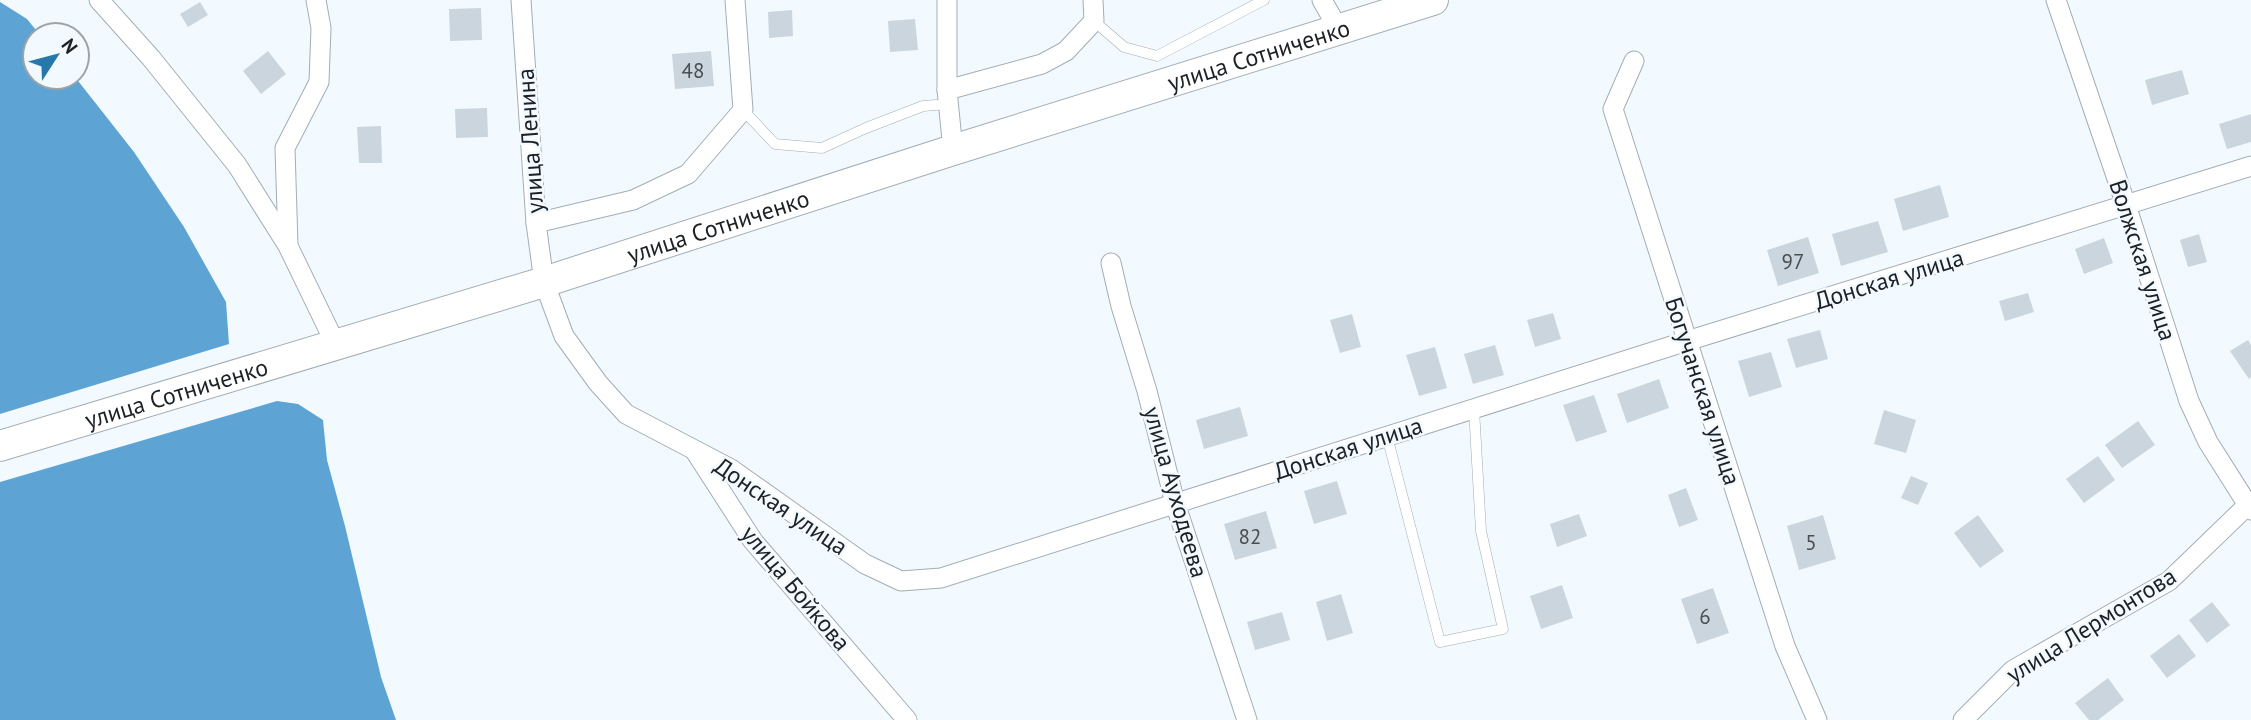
<svg xmlns="http://www.w3.org/2000/svg" width="2251" height="720" viewBox="0 0 2251 720" font-family="'PT Sans',sans-serif">
<style>
.water{fill:#5da4d4}
.building{fill:#cad5dd}
.lines{fill:none;stroke-linecap:round;stroke-linejoin:round}
.service-casing{stroke:#a2adb5;stroke-width:11}
.minor-casing{stroke:#a2adb5;stroke-width:21}
.primary-casing{stroke:#a2adb5;stroke-width:32}
.service{stroke:#fff;stroke-width:10}
.minor{stroke:#fff;stroke-width:19}
.primary{stroke:#fff;stroke-width:30}
.labels{text-anchor:middle;dominant-baseline:central;stroke-width:5;stroke-linejoin:round;paint-order:stroke}
.number-label{font-size:21px;fill:#484e52}
.street-label{font-size:24px;fill:#1d2124;stroke:#f3faff}
</style>
<rect width="100%" height="100%" fill="#f3faff"/>
<!-- water -->
<g class="water">
<path d="M0,2L27,19L40,35H35V77H75L134,152L184,227L226,302L229,344L0,414Z"/>
<path d="M277,401L298,404L323,420L327,460L345,526L381,677L396,720H0V482Z"/>
</g>
<!-- building -->
<g class="building">
<path d="M200,2L208,15L188,27L180,14Z"/>
<path d="M481,8L482,40L450,41L449,9Z"/>
<path d="M792,10L793,36L769,38L768,12Z"/>
<path d="M915,19L918,50L890,52L888,21Z"/>
<path d="M268,51L286,74L261,94L243,71Z"/>
<path d="M711,51L714,86L675,89L672,54Z"/>
<path d="M2182,70L2189,94L2152,105L2145,80Z"/>
<path d="M487,108L488,137L456,138L455,109Z"/>
<path d="M2251,114V142L2227,149L2219,124Z"/>
<path d="M381,126L382,163H359L357,127Z"/>
<path d="M1940,185L1949,217L1903,231L1894,199Z"/>
<path d="M1878,221L1888,252L1841,266L1832,234Z"/>
<path d="M2199,234L2207,262L2188,267L2180,240Z"/>
<path d="M1808,237L1819,273L1778,286L1767,250Z"/>
<path d="M2104,238L2113,263L2084,274L2075,249Z"/>
<path d="M2028,293L2034,312L2005,321L1999,301Z"/>
<path d="M1553,313L1561,339L1535,347L1527,320Z"/>
<path d="M1352,314L1361,347L1340,353L1330,320Z"/>
<path d="M1820,330L1828,359L1796,368L1787,339Z"/>
<path d="M2248,340L2251,345V377L2249,379L2230,351Z"/>
<path d="M1495,345L1504,375L1473,384L1464,354Z"/>
<path d="M1435,347L1447,388L1419,396L1406,355Z"/>
<path d="M1771,352L1782,387L1749,397L1738,361Z"/>
<path d="M1659,379L1669,408L1627,423L1617,394Z"/>
<path d="M1594,395L1607,432L1576,442L1563,405Z"/>
<path d="M1240,407L1248,436L1204,449L1196,420Z"/>
<path d="M1884,410L1916,420L1906,453L1874,444Z"/>
<path d="M2138,421L2155,445L2122,468L2105,445Z"/>
<path d="M2098,456L2115,480L2084,503L2066,479Z"/>
<path d="M1911,476L1928,483L1918,505L1901,498Z"/>
<path d="M1337,481L1347,514L1314,524L1304,491Z"/>
<path d="M1686,488L1698,520L1679,527L1668,495Z"/>
<path d="M1266,511L1277,548L1235,560L1224,524Z"/>
<path d="M1579,514L1587,536L1557,547L1550,524Z"/>
<path d="M1823,515L1836,559L1799,570L1787,526Z"/>
<path d="M1978,515L2004,551L1980,568L1954,533Z"/>
<path d="M1562,585L1573,618L1541,629L1530,596Z"/>
<path d="M1713,588L1729,633L1697,644L1681,599Z"/>
<path d="M1341,594L1353,633L1327,641L1316,602Z"/>
<path d="M2212,602L2230,625L2207,643L2189,620Z"/>
<path d="M1282,612L1290,640L1255,650L1247,622Z"/>
<path d="M2179,634L2196,656L2167,678L2150,656Z"/>
<path d="M2108,678L2124,700L2098,720H2089L2075,703Z"/>
</g>
<g class="lines">
<!-- service casing -->
<g class="service-casing">
<g id="service">
<path d="M1094,21L1124,47L1157,56L1264,0"/>
<path d="M743,110L775,144L822,148L866,128L923,106L948,104"/>
<path d="M1387,436L1440,642L1503,629L1481,531L1474,409"/>
</g>
</g>
<!-- minor casing -->
<g class="minor-casing">
<g id="minor">
<path d="M99,0L151,58L237,165L288,246L336,345"/>
<path d="M521,0L536,223L544,282L564,336L598,383L626,414L731,469L865,564L901,581L941,578L1687,341L2251,166"/>
<path d="M947,0V90L953,150"/>
<path d="M1322,0L1339,30"/>
<path d="M2056,0L2126,205L2189,401L2208,442L2251,510"/>
<path d="M1634,61L1613,109L1785,646L1817,720"/>
<path d="M947,90L1042,64L1066,51L1094,21L1093,0"/>
<path d="M536,223L633,200L688,174L743,110L735,0"/>
<path d="M288,245L285,148L319,82L321,28L316,0"/>
<path d="M1111,263L1121,306L1147,391L1175,503L1247,720"/>
<path d="M695,451L753,541L907,720"/>
<path d="M1963,720L2013,670L2169,581L2251,502"/>
</g>
</g>
<!-- primary casing -->
<g class="primary-casing">
<g id="primary">
<path id="s1" d="M0,446L544,282L953,150L1433,0"/>
</g>
</g>
<!-- service -->
<use href="#service" class="service"/>
<!-- minor -->
<use href="#minor" class="minor"/>
<!-- primary -->
<use href="#primary" class="primary"/>
</g>
<g class="labels">
<!-- number labels -->
<g class="number-label">
<text x="693" y="70">48</text>
<text x="1793" y="261">97</text>
<text x="1250" y="536">82</text>
<text x="1811" y="542">5</text>
<text x="1705" y="616">6</text>
</g>
<!-- street labels -->
<g class="street-label">
<text stroke="none"><textPath href="#s1" startOffset="1318">улица Сотниченко</textPath></text>
<text transform="translate(530 141) rotate(-94)">улица Ленина</text>
<text stroke="none"><textPath href="#s1" startOffset="751">улица Сотниченко</textPath></text>
<text transform="translate(2143 260) rotate(72)">Волжская улица</text>
<text transform="translate(1889 279) rotate(-17)">Донская улица</text>
<text transform="translate(1703 391) rotate(72)">Богучанская улица</text>
<text stroke="none"><textPath href="#s1" startOffset="184">улица Сотниченко</textPath></text>
<text transform="translate(1348 448) rotate(-18)">Донская улица</text>
<text transform="translate(1176 492) rotate(74)">улица Ауходеева</text>
<text transform="translate(781 506) rotate(34)">Донская улица</text>
<text transform="translate(796 588) rotate(50)">улица Бойкова</text>
<text transform="translate(2091 625) rotate(-32)">улица Лермонтова</text>
</g>
</g>
<!-- north arrow -->
<g transform="translate(56 56) rotate(54)"><circle r="33" fill="#f3faff" stroke="#9da3a7" stroke-width="2"/>
<path d="M0-5L12 26L0 18L-12 26Z" fill="#2779aa"/>
<text y="-10" font-size="19" font-weight="bold" text-anchor="middle" fill="#1d2124">N</text>
</g>
</svg>
